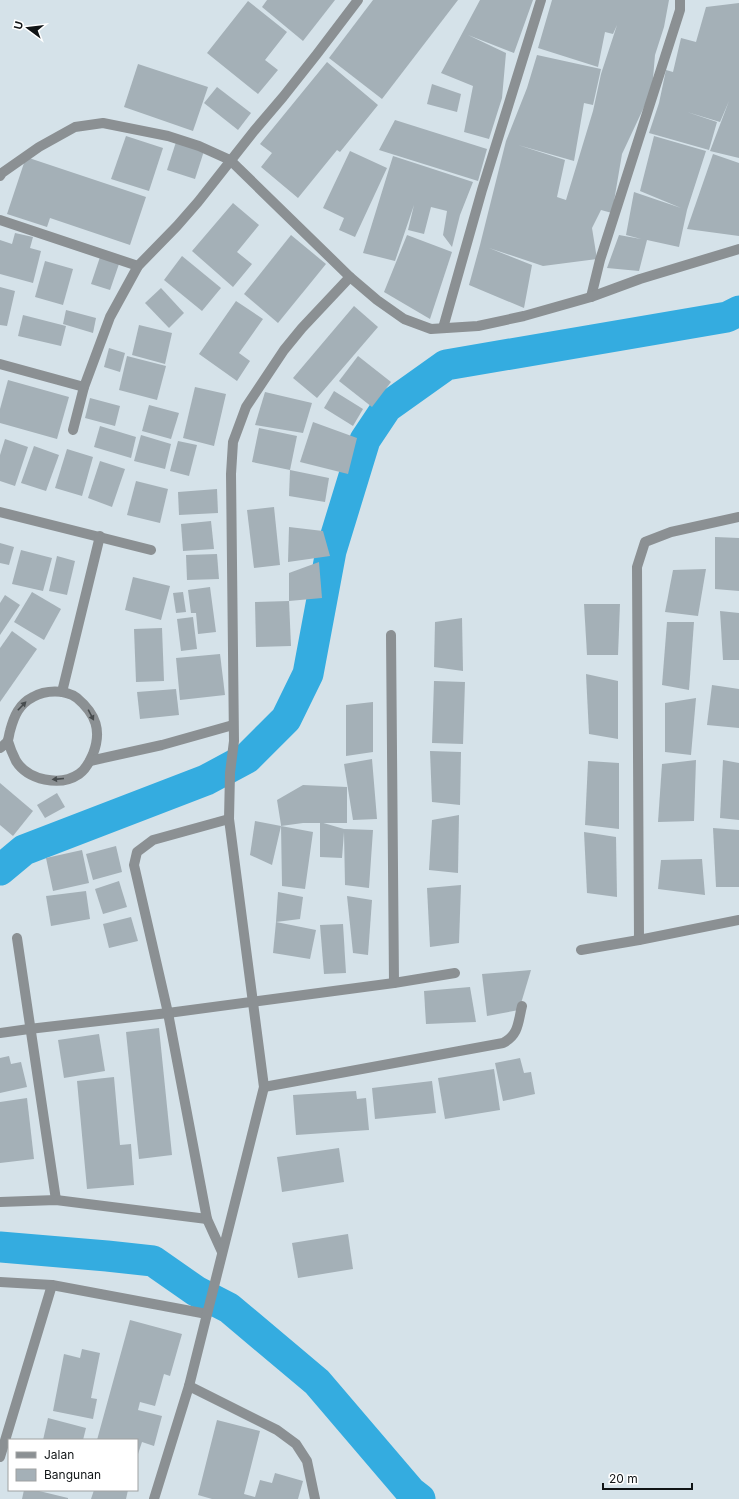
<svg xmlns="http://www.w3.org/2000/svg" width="739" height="1499" viewBox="0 0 739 1499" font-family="Inter,sans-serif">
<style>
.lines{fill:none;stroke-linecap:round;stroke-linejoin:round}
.canal{stroke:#34ace0;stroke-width:31}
.building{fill:#a4b0b7}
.minor{stroke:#8b9093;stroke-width:10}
.oneway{fill:#474c4e}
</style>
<rect width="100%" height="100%" fill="#d5e2e9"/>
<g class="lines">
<!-- canal -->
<g class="canal">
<path d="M0,870L24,850L206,780L247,758L286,719L308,674L331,551L365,440L387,407L446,365L727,317L739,311"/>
<path d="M0,1247L107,1256L153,1261L196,1291L229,1308L317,1382L411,1492L420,1499"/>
</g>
</g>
<!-- building -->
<g class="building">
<path d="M267,0H335L303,41L262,7Z"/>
<path d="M373,0H458L382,99L329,58Z"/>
<path d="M480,0H533L514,53L468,35L506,53L502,98L489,139L464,132L473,86L441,73Z"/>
<path d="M552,0H669L664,27L655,55L652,90L622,154L612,213L601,210L592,228L597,259L543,266L489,248L532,265L524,308L469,285L480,245L506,141L527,88L537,55L601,69L593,105L584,103L574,161L518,145L565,160L557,197L566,200L593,111L601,74L617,25L613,34L605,32L598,67L538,48Z"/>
<path d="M248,1L287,32L265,60L278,70L258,94L207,53Z"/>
<path d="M739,3V158L710,151L729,101L720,122L687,112L717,122L709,150L649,133L659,103L666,70L673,72L681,38L696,42L706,7Z"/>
<path d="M327,62L378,105L340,152L337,150L298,198L261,167L272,153L260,144Z"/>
<path d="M138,64L208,87L193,131L124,107Z"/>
<path d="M432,84L461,94L457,112L427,104Z"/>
<path d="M217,87L251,113L238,130L204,103Z"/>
<path d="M395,120L487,149L478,181L379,150Z"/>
<path d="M126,136L163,148L149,191L111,179Z"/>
<path d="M654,136L706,151L687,210L679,247L647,240L639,271L607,268L619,235L641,239L626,235L634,192L681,208L640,191Z"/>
<path d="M176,142L204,151L195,179L167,170Z"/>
<path d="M350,151L387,168L355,237L339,230L344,218L323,208Z"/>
<path d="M713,154L739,163V236L687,229Z"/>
<path d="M393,156L473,182L460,215L452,247L443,235L447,211L431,207L424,234L408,230L414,205L395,261L363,253Z"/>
<path d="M26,157L146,197L130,245L50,218L47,227L7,214Z"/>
<path d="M233,203L259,225L237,252L252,264L233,287L192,251Z"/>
<path d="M15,233L33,237L30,248L41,251L33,283L0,274V240L12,244Z"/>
<path d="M291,235L326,264L278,323L244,294Z"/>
<path d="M407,235L452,252L430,319L384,292Z"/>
<path d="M182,256L221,288L202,311L164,280Z"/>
<path d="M100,257L119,264L110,290L91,284Z"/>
<path d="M45,261L73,269L63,305L35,297Z"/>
<path d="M0,287L15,291L7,326L0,325Z"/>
<path d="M161,288L184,313L169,328L145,303Z"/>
<path d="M236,301L263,319L239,353L250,361L237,381L199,354Z"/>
<path d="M354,306L378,327L317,398L293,378Z"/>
<path d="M66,310L96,318L93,333L63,324Z"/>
<path d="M23,315L66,326L61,346L18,336Z"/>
<path d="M139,325L172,333L165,364L132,355Z"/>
<path d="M109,348L125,353L120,372L104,367Z"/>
<path d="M127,356L166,366L157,400L119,390Z"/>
<path d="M358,356L391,382L372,407L339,381Z"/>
<path d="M8,380L69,397L57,439L0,423V409Z"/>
<path d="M195,387L226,394L214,446L183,438Z"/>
<path d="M334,391L363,409L353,426L324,408Z"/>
<path d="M265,392L312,403L303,433L255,425Z"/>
<path d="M90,398L120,406L115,426L85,418Z"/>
<path d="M149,405L179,413L171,439L142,431Z"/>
<path d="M313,422L357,438L348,474L300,462Z"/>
<path d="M100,426L136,437L131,458L94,447Z"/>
<path d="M259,428L297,436L290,470L252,462Z"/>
<path d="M141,435L171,444L165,469L134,461Z"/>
<path d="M5,439L28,447L15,486L0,481V455Z"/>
<path d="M178,441L197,445L189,476L170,471Z"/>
<path d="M34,446L59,455L46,491L21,483Z"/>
<path d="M67,449L93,457L82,496L55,488Z"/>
<path d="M100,461L125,469L112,507L88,498Z"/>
<path d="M290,470L329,478L325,502L289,496Z"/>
<path d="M136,481L168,489L160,523L127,515Z"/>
<path d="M217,489L218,513L179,515L178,492Z"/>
<path d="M274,507L280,565L254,568L247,510Z"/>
<path d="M211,521L214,549L183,551L181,524Z"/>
<path d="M289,527L323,531L330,556L288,562Z"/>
<path d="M715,537L739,538V591L715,589Z"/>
<path d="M0,543L14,547L9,565L0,563Z"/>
<path d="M21,550L52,558L43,591L12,584Z"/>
<path d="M217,554L219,579L187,580L186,555Z"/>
<path d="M57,556L75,561L67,595L49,591Z"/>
<path d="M319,562L322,598L289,601V573Z"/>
<path d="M706,569L698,616L665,612L673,570Z"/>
<path d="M133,577L170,586L161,620L125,610Z"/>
<path d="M210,587L216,632L198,634L196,613H191L188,590Z"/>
<path d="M32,592L61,609L44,640L14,622Z"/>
<path d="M183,592L186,612L176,613L173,593Z"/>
<path d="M5,595L20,605L0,635V603Z"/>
<path d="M289,601L291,646L256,647L255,602Z"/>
<path d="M584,604H620L618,655H587Z"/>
<path d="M720,611L739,613V660H723Z"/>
<path d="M193,617L197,649L181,651L177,619Z"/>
<path d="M462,618L463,671L434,667L435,622Z"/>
<path d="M667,622H694L689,690L662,685Z"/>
<path d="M162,628L164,681L136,682L134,629Z"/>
<path d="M12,631L37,649L0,702V648Z"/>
<path d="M220,654L225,695L180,700L176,658Z"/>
<path d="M586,674L618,681V739L589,734Z"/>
<path d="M434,681L465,682L463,744L432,743Z"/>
<path d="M712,685L739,689V728L707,725Z"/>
<path d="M176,689L179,715L140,719L137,692Z"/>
<path d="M696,698L691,755L665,752V703Z"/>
<path d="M373,702V752L346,756V705Z"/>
<path d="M430,751L461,752L460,805L432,802Z"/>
<path d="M372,759L377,819L353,820L344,764Z"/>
<path d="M696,760L694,821L658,822L662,764Z"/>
<path d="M723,760L739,763V820L720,818Z"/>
<path d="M588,761L619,763V829L585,825Z"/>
<path d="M0,783L33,811L13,836L0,825Z"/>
<path d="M303,785L347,787V823H303L281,826L313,832L305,889L282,886L281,825L277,800Z"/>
<path d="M57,793L65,807L45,818L37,805Z"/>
<path d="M459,815L458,873L429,870L432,820Z"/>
<path d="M255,821L281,826L272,865L250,855Z"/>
<path d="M320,822L344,829L373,830L369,888L345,885L344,832L342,858L320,857Z"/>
<path d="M713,828L739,830V887H716Z"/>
<path d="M584,832L616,837L617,897L587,893Z"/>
<path d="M116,846L122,872L93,880L86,854Z"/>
<path d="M82,850L89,883L53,891L46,858Z"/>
<path d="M702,859L705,895L658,889L661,860Z"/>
<path d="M119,881L127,907L103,914L95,889Z"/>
<path d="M461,885L459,943L430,947L427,888Z"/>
<path d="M86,891L90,919L51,926L46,896Z"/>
<path d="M278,892L303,897L300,919L276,922Z"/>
<path d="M347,896L372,900L368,955L353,953Z"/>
<path d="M131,917L138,941L109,948L103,924Z"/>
<path d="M276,922L316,930L310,959L273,953Z"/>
<path d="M343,924L346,973L324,974L320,925Z"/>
<path d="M531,970L519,1010L487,1016L482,974Z"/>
<path d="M470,987L476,1022L426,1024L424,991Z"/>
<path d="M159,1028L172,1155L139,1159L126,1032Z"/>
<path d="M99,1034L105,1071L64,1078L58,1040Z"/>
<path d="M9,1056L11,1064L21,1062L27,1087L0,1093V1058Z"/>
<path d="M520,1058L524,1073L531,1072L535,1094L503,1101L495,1063Z"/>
<path d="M494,1069L500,1110L445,1119L438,1078Z"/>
<path d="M114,1077L120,1145L131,1144L134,1185L87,1189L77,1081Z"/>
<path d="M432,1081L436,1113L375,1119L372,1088Z"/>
<path d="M356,1091L357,1099L366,1098L369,1130L296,1135L293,1095Z"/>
<path d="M27,1098L34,1159L0,1163V1102Z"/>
<path d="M339,1148L344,1182L282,1192L277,1157Z"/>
<path d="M348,1234L353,1269L298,1278L292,1243Z"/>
<path d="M130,1320L182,1334L170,1376L164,1374L155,1406L140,1402L138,1410L162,1416L154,1446L142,1442L137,1457V1440H97Z"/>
<path d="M82,1349L100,1353L91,1398L97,1399L93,1419L53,1411L64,1354L80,1358Z"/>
<path d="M48,1418L86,1428L83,1440H43Z"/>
<path d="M217,1420L260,1431L244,1494L255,1497L260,1480L272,1483L275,1473L303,1481L298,1499H212L198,1495Z"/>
<path d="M24,1490H35L68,1498V1499H22Z"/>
<path d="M94,1490H128L126,1499H91Z"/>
</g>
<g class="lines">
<!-- minor -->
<g class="minor">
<path d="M0,176L2,173L39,147L75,127L103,123L168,136L199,146L230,160L350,277"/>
<path d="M0,220L138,266"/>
<path d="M591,297L600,260L680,10V0"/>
<path d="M443,328L482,190L541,0"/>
<path d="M0,364L84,387"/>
<path d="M73,430L84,387L110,317L138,266L177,226L198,202L254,131L283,97L317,54L358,0"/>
<path d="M0,512L151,550"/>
<path d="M391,635L394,983"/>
<path d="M62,692L100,536"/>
<path d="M0,748C2,747 5,744 7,742C9,739 9,734 10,731C14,716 19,704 33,697C45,690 65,689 77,698C96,714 102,731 93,754C90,761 85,770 79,774C60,787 28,780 16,761C13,755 10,748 8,741"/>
<path d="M90,761L162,745L233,725"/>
<path d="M17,938L56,1200"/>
<path d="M639,940L637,567L645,542L671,532L739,517"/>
<path d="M581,950L639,940L739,920"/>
<path d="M0,1033L29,1029L168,1013L394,983L455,973"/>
<path d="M264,1087L503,1043C519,1035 518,1022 522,1006"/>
<path d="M0,1202L56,1200L207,1219"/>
<path d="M222,1252L207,1219L168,1013L134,865L137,852L153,840L229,819"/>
<path d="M0,1282L52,1285L207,1314"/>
<path d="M189,1386L277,1430L296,1444L307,1461L315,1499"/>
<path d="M0,1457L52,1285"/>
<path d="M154,1499L189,1386L264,1087L229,819L230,773L234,741L231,474L233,442L246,407L284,350L302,328L350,277L377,300L404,319L431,329L478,326L524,316L591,297L640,279L739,249"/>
</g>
</g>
<!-- one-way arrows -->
<defs><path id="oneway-solid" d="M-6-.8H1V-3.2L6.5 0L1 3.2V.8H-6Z"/></defs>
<g class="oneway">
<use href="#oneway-solid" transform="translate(22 706) rotate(-46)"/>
<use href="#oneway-solid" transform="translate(91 715) rotate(62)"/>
<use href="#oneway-solid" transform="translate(58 779) rotate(175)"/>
</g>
<!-- legend -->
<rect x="8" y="1439" width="130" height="52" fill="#ffffff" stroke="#9fa1a2"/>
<rect x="16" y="1452" width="20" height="6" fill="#8b9093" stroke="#9fa1a2"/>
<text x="44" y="1459" font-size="12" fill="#101416">Jalan</text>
<rect x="16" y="1469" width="20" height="12" fill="#a4b0b7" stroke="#9fa1a2"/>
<text x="44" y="1479" font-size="12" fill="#101416">Bangunan</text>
<!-- north arrow -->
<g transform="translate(28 28) rotate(285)" stroke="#ffffff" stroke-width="3" paint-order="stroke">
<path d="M0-3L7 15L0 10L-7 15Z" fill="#101416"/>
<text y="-6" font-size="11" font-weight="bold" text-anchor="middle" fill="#101416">U</text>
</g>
<!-- scale -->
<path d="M603 1483v6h89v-6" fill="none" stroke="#101416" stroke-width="2"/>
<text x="609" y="1483" font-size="12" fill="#101416" stroke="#ffffff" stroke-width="3" paint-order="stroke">20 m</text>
</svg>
